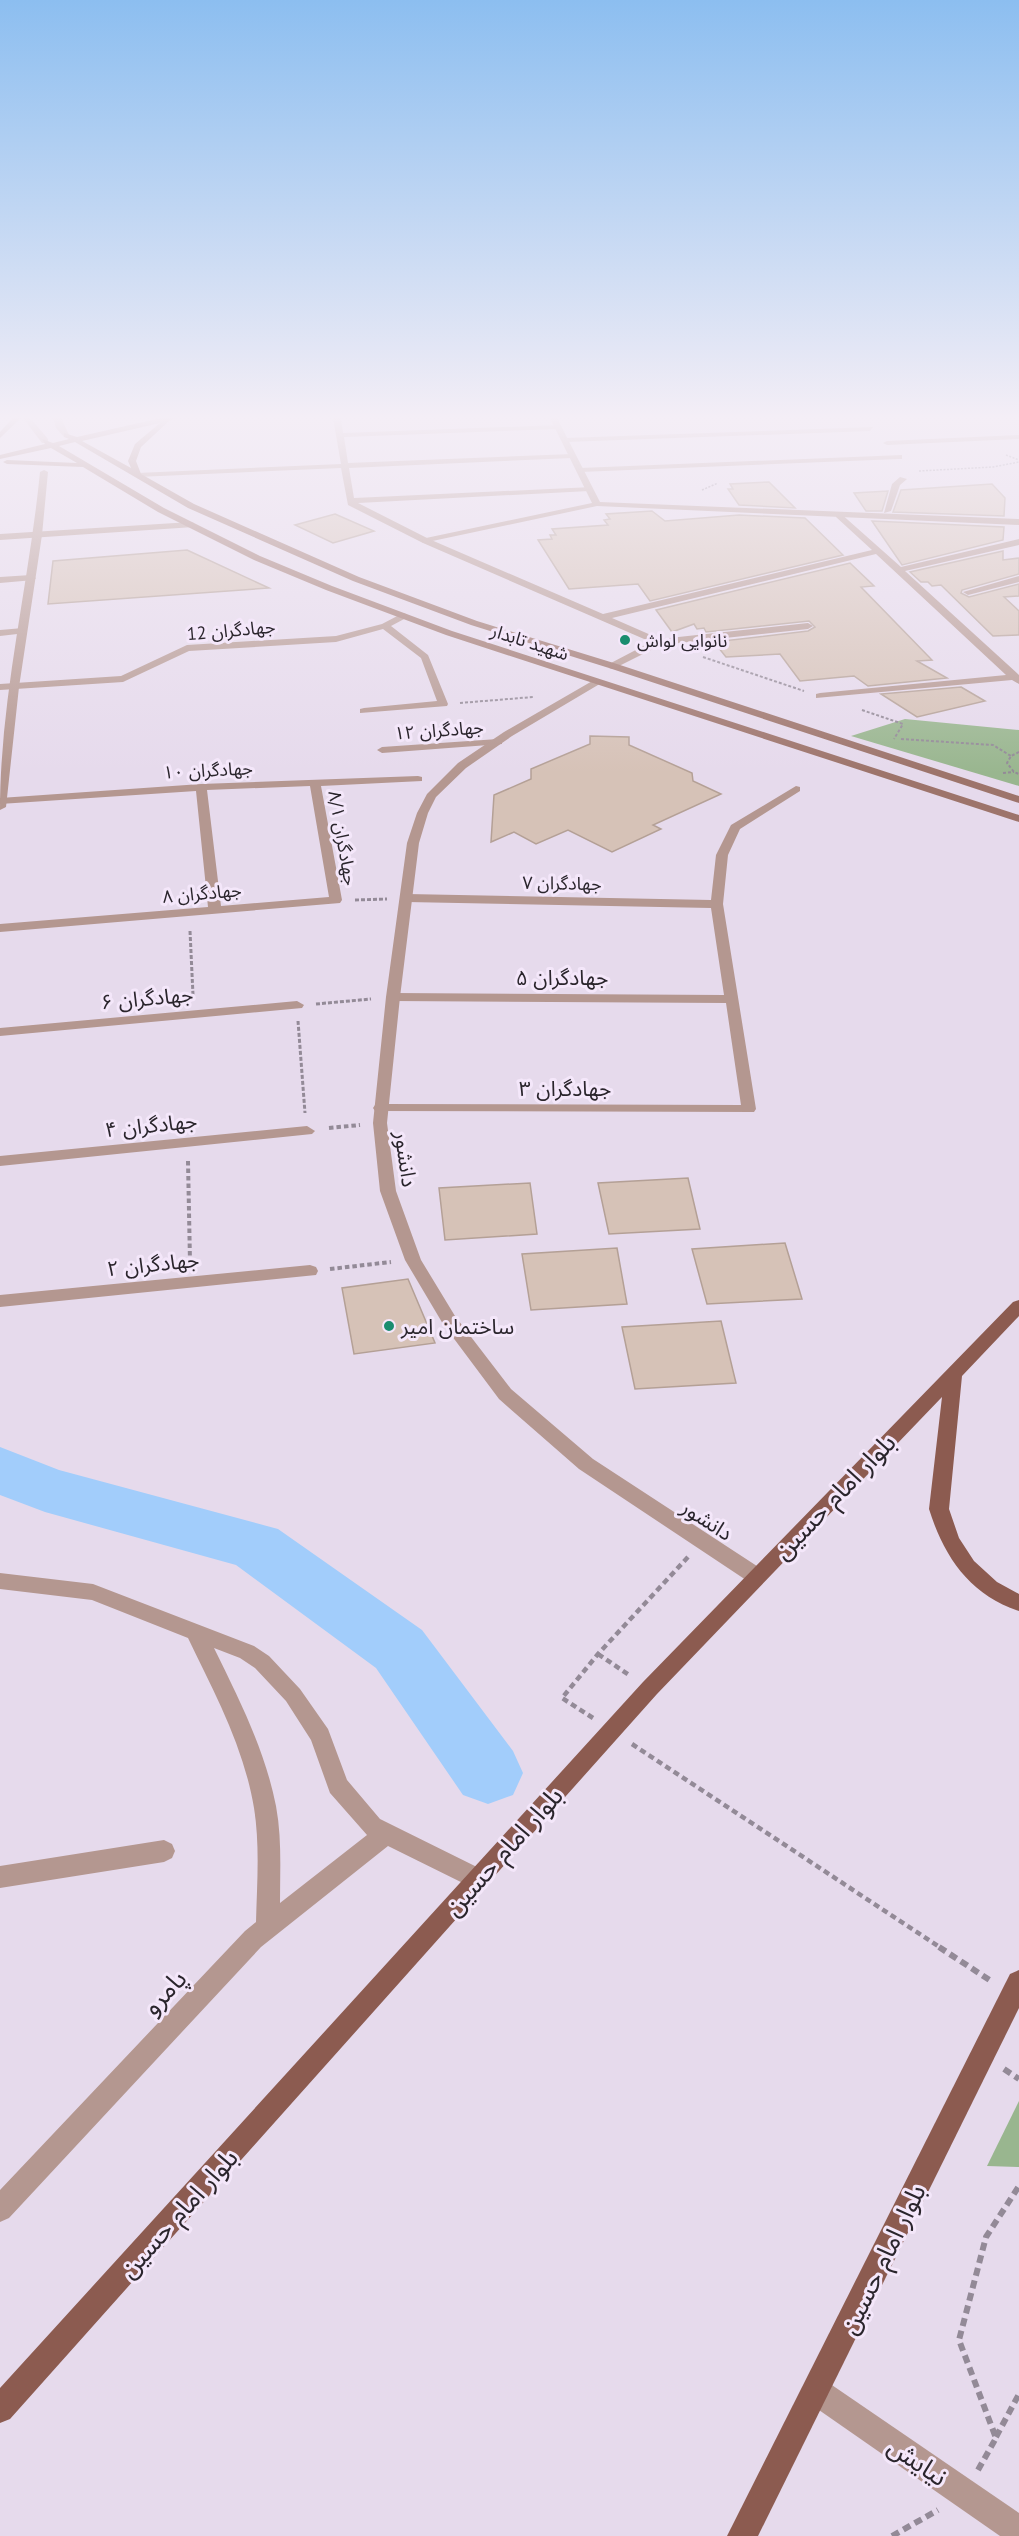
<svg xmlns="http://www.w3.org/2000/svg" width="1019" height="2536" viewBox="0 0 1019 2536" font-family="'PT Sans','Noto Sans Arabic',sans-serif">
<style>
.green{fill:#99b68f}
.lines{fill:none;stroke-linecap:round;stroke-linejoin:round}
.river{fill:#a2cdfb;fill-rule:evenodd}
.building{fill:#d6c2b7;stroke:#b4a096;stroke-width:1.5}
.path-far5{stroke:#938a97;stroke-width:1.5;stroke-dasharray:2 1.5;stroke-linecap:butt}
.path-far4{stroke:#938a97;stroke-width:2;stroke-dasharray:3 2;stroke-linecap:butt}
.path-far3{stroke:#938a97;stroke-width:3;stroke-dasharray:4 2;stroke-linecap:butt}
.path-far2{stroke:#938a97;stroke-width:4;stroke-dasharray:4.5 3;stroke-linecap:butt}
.path-far1{stroke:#938a97;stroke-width:4.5;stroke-dasharray:6 4;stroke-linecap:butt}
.path{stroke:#938a97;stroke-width:6;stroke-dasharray:8 5;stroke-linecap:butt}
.minor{fill:#b49790;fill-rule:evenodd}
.tertiary{fill:#b49790;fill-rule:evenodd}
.secondary{fill:#9d746b;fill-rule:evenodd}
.primary{fill:#8c5b50;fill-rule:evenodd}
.poi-dot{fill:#198d6f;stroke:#f4e7fa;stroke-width:2}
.labels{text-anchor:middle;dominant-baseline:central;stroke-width:6;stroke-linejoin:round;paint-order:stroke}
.far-street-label{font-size:18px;fill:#2a252c;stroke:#f4e7fa}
.far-poi-label{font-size:18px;fill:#2a252c;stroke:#f4e7fa;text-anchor:start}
.street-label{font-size:21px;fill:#2a252c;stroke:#f4e7fa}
.poi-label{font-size:21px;fill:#2a252c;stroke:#f4e7fa;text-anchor:start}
.near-street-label{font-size:26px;fill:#2a252c;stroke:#f4e7fa}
</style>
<rect width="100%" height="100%" fill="#e6daec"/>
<!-- green -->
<g class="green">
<path d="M905,719L1019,730V786L851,736Z"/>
<path d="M1019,2101V2167L987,2166Z"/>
</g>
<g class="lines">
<!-- river -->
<path class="river" d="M0,1447L59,1470L278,1529L422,1630L513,1751L523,1773L513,1795L488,1804L463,1795L376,1668L236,1565L45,1512L0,1495Z"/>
</g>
<!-- building -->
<g class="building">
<path d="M769,482L795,508L739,505L728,489H733L730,484Z"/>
<path d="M992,484L1005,498L1004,516L893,512L901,490Z"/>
<path d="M888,491L882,511H866L854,493Z"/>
<path d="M652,511L665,521L739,515L805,518L843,555L650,601L638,584L569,589L538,540L552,539L550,535H556L552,529L608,525L604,520L610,519L606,514Z"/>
<path d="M335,514L374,531L333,543L295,525Z"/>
<path d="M872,521L1004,527L1003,540L902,565Z"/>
<path d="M187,550L269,588L48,604L53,561Z"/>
<path d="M1003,551V560L1019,558V574L962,590L961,593L969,597L1019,584V596L1004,597L1019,611V635L993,636L941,585L932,586L928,582H921L910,572Z"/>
<path d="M850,563L874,586L861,587L932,660L917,661L947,678L868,686L854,676L800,681L780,654L726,657L714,642L808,631L815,627L809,621L706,632L704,628L697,629L694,624L672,632L656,610Z"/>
<path d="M961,687L985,701L917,717L881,694Z"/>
<path d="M590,736L629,737V745L692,773L693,781L721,794L653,825L661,829L612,852L568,830L536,844L514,832L491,842L494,795L531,779V769L590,744Z"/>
<path d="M688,1178L700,1229L609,1234L598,1183Z"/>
<path d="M530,1183L537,1234L445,1240L439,1188Z"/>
<path d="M785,1243L802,1299L707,1304L692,1249Z"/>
<path d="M617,1248L627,1304L531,1310L522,1254Z"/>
<path d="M408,1279L435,1343L354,1354L342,1288Z"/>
<path d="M721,1321L736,1383L635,1389L622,1327Z"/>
</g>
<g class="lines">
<!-- path-far5 -->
<g class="path-far5">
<path d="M1006,455L1019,460"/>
<path d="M919,471L993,467L1019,462"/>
<path d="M702,490L718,483"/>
</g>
<!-- path-far4 -->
<g class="path-far4">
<path d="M703,657L804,691"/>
<path d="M460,703L533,697"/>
<path d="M862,710L903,724L894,739"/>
<path d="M901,739L993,745L1011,756"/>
<path d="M1019,752L1011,756L1007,763L1014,772L1019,774"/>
<path d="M1003,773L1014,772"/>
</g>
<!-- path-far3 -->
<g class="path-far3">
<path d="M355,900L387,899"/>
<path d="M190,931L193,995"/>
<path d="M316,1004L371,999"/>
<path d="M298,1021L305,1113"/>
</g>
<!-- path-far2 -->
<g class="path-far2">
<path d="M329,1128L360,1125"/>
<path d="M188,1161L190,1262"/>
<path d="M330,1269L391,1262"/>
</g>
<!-- path-far1 -->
<g class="path-far1">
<path d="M598,1654L629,1675"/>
<path d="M593,1718L562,1698L598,1654L688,1557"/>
<path d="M632,1744L941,1948"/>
</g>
<!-- path -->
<g class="path">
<path d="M939,1947L991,1981"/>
<path d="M1004,2069L1019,2079"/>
<path d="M996,2437L1019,2394"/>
<path d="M978,2470L996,2438L959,2340L986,2237L1019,2186"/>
<path d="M892,2536L938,2510"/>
</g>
<!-- minor -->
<g class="minor">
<path d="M333,418H341L343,433L561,425L558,429L344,437L348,463L572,454L576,456L572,458L349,468L354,498L592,487V491H589L358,503L429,539L603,614L872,550L836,517V513L839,512L901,567L1019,539V545L905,571L1019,675V684L1012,680L816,698V694L820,693L1006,675L876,554L612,618L660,639L808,623L813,626L808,629L661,645L613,669L609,668V664L651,642L423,543L348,505L341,468L137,477L133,475L137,473L341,464Z"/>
<path d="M873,427L870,431L565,442L561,440L565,438Z"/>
<path d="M1019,435V439L887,445L883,443L887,441Z"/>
<path d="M902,455V459H899L580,472L576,470L580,468Z"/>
<path d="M900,477L907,479L900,485L891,511L884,513L892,484Z"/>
<path d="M191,522L194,523V527L0,540V534Z"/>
<path d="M31,575L36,578L34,580L0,583V577Z"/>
<path d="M1019,576V582L968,595L963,592Z"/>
<path d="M403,613L406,614V618L391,626L428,655L448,704L447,706L360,713V709L364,708L437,701L421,658L383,629L336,642L189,651L123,682L0,690V684L121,676L187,645L336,636L382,624Z"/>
<path d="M23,628L26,629V633L0,636V630Z"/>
<path d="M498,739L502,740V744L382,753L377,750L382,747Z"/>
<path d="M418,776L422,777V781L321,786L342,900L340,903L0,932V924L208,907L196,791L0,804V798L201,784ZM310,786L329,897L221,906L207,790Z"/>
<path d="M796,786L800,787V791L740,829L728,855L723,904L756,1109L754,1112L375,1111L373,1108L375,1105L380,1104L741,1105L726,1003L393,1001L386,997L393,993L724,995L711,908L407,902L401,898L407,894L711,900L716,855L731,825Z"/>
<path d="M297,1001L304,1005L302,1008L0,1036V1028Z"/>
<path d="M307,1126L315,1131L312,1134L0,1166V1156Z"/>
<path d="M310,1265L316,1267L318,1271L316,1275L0,1307V1295Z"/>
<path d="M0,1573L93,1584L254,1646L269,1656L300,1689L328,1729L347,1780L380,1819L485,1871L489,1879L485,1887L477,1890L388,1846L261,1947L9,2218L0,2222V2190L245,1931L256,1922C257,1884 260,1845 254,1808C244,1747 214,1692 188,1638L92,1600L0,1589ZM214,1648L240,1658L255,1668L286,1701L311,1740L330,1793L367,1835L280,1903C280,1871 282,1838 276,1806C265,1750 239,1699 214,1648Z"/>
<path d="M164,1840L172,1844L175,1851L172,1858L164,1862L0,1888V1866Z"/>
</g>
<!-- tertiary -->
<g class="tertiary">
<path d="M23,418H30L48,439V443H42Z"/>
<path d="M53,418H61L70,437H64L56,428Z"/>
<path d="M550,418H557L600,502L1019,519V525L597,506L423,543L422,541L426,538L592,503Z"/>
<path d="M44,470L48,472L42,535L19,687L6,807L0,810C0,697 29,585 40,472Z"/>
<path d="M594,680L603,682L512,736L466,768L436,797L428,813L419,843L400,997L387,1123L396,1191L421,1260L455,1316L511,1389L593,1459L763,1570L766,1576L763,1582L756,1584L749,1582L579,1469L499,1399L443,1324L405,1260L380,1191L373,1123L386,997L407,843L417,813L427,794L458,763L504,732Z"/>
<path d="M816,2377L826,2381L1019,2513V2536H1000L806,2401L802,2391L806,2381Z"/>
</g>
<!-- secondary -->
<g class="secondary">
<path d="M13,418H21L0,438V432Z"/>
<path d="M161,418H176L169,421L141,447L136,461L141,474L194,504L359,577L477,621L617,664L1019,796V803L609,668L471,625L353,581L188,508L75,442L59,446L164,508L260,556L332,586L452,631L1019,815V822L446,635L326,590L254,560L158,512L83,467L7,464L3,462L7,460L77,463L51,448L0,459V455L45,444L42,439L53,443L69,439L64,437V433L77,437ZM160,423L135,444L128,461L131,468L82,441Z"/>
</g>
<!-- primary -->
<g class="primary">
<path d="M1019,1300V1316L962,1376L949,1509L959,1538L974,1561L997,1582L1019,1594V1611C970,1595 944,1557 929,1509L942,1397L657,1694L10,2419L0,2423V2388L643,1682L1013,1302Z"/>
<path d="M1019,1970V2008L758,2536H727L1010,1974Z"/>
</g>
</g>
<!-- sky -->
<linearGradient id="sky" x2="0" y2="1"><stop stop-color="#8cbef0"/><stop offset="0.54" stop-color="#f4eef6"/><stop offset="1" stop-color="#f4eef6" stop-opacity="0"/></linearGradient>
<rect width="1019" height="773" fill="url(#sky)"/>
<!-- markers -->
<g class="poi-dot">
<circle cx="625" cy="640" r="6"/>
<circle cx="389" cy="1326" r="6"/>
</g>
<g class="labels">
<!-- far-street labels -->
<g class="far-street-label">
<text transform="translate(231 630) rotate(-5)">جهادگران 12</text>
<text transform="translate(530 642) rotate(18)">شهید تابدار</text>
<text transform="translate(439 730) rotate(-4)">جهادگران ۱۲</text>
<text transform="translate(208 770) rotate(-3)">جهادگران ۱۰</text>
<text transform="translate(343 838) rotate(80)">جهادگران ۸/۱</text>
<text transform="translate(562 883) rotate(1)">جهادگران ۷</text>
<text transform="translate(202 893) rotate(-5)">جهادگران ۸</text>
</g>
<!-- far-poi labels -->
<g class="far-poi-label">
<text x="637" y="640">نانوایی لواش</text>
</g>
<!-- street labels -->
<g class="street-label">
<text x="562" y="977">جهادگران ۵</text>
<text transform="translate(147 998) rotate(-5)">جهادگران ۶</text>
<text x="565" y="1088">جهادگران ۳</text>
<text transform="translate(151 1125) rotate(-6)">جهادگران ۴</text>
<text transform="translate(406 1159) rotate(82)">دانشور</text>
<text transform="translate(153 1264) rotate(-6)">جهادگران ۲</text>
<text transform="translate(707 1520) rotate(33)">دانشور</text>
</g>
<!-- poi labels -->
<g class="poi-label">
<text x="401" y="1326">ساختمان امیر</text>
</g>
<!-- near-street labels -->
<g class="near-street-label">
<text transform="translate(834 1496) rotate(-46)">بلوار امام حسین</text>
<text transform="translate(503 1851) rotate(-48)">بلوار امام حسین</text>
<text transform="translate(164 1992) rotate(-47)">پامرو</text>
<text transform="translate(178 2213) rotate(-48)">بلوار امام حسین</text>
<text transform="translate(882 2259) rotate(-64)">بلوار امام حسین</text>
<text transform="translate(918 2461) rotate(34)">نیایش</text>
</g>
</g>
</svg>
